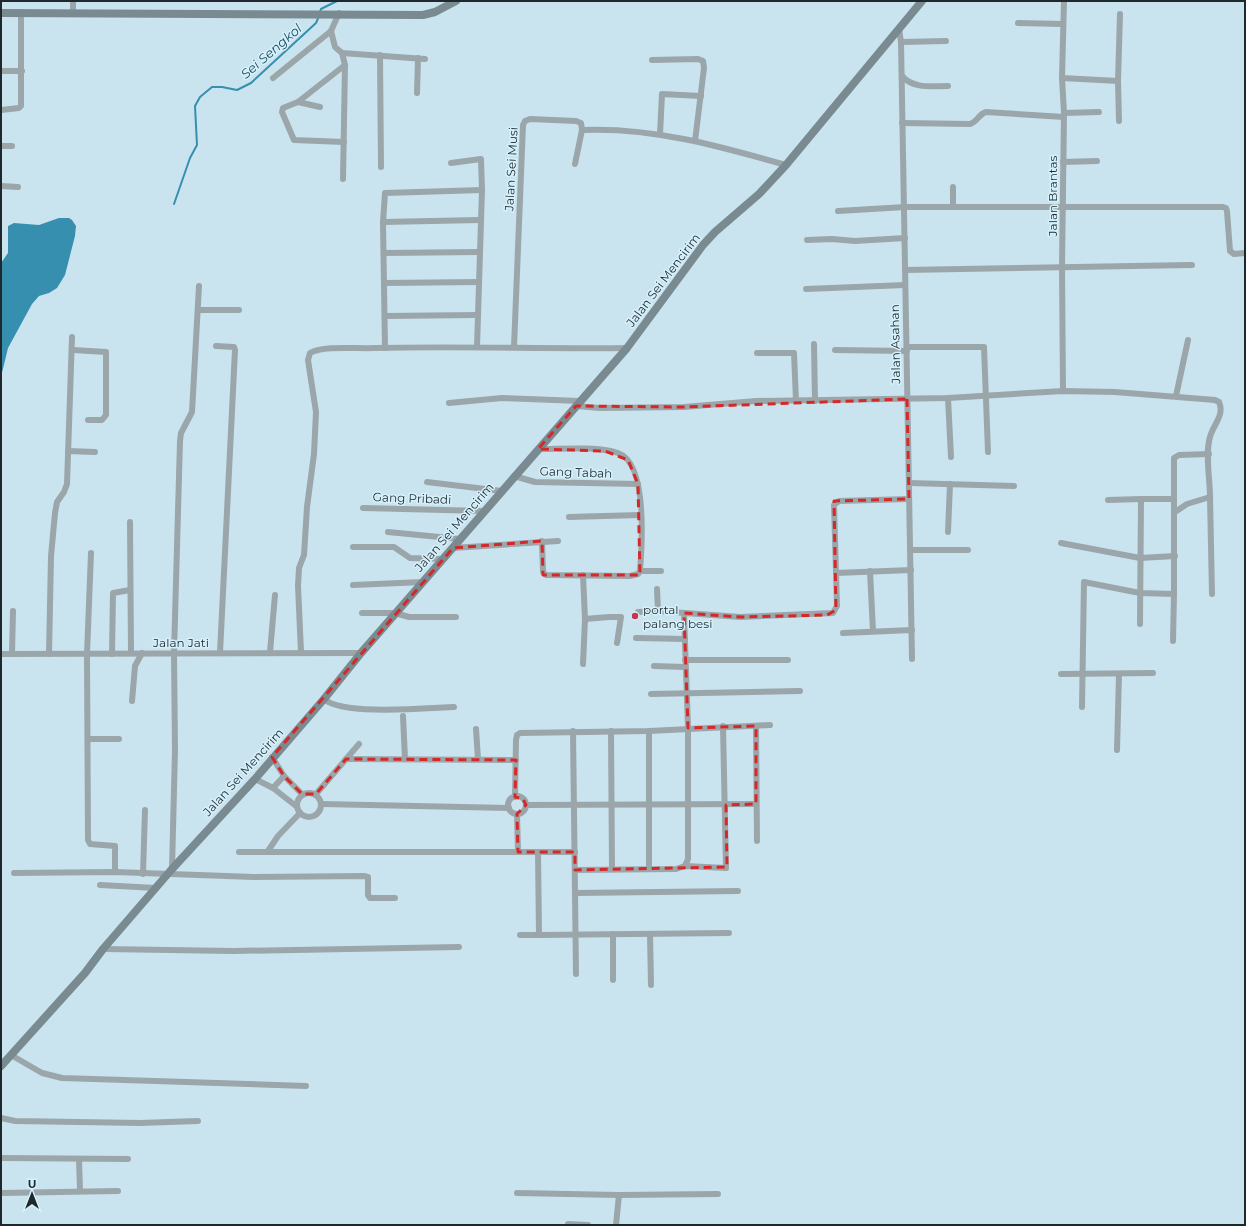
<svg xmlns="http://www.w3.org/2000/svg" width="1246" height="1226" viewBox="0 0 1246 1226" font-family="Montserrat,sans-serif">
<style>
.water{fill:#378faf}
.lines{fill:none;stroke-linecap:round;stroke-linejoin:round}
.stream{stroke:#378faf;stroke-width:2}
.street{stroke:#9ba6aa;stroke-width:6}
.secondary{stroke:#798a91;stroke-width:8}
.marked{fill:none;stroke:#d62828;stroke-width:3;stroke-dasharray:8 5;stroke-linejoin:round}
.poi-dot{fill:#c63650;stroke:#d6f1fc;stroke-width:1.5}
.labels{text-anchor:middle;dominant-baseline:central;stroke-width:3;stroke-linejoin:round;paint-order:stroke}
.street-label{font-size:12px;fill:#1f292d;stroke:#d6f1fc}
.poi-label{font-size:12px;fill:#1f292d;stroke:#d6f1fc;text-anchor:start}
.water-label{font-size:13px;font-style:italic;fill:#154758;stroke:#d6f1fc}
</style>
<rect width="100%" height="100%" fill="#c9e4ef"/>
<!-- water -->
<path class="water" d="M59,218H69L72,220L76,226L75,236L65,275L57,288L49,293L39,296L32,304L8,348L1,377V263L8,253V226L14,223L39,225Z"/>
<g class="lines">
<!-- stream -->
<g class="stream">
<path d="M320,12L321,9L337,1"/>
<path d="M174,204L190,158L197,145L195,106L200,97L212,87H222L237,90L251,83L316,23L319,16"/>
</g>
<!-- street -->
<g class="street">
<path d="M73,12V1"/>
<path d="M1018,23L1063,24"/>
<path d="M899,29L901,42L912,659"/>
<path d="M331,31L335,47L342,53L425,59"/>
<path d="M901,42L946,41"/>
<path d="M342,53L345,65L343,179"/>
<path d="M380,55L381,167"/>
<path d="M652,60L698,59L703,61L704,68L695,141"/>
<path d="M1,71H22"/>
<path d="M902,76C913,89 932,86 948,86"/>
<path d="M273,78L331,31L339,13"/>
<path d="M1062,78L1118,81L1120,14"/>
<path d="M1118,81L1119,121"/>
<path d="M417,93L418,58"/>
<path d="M298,102L345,65"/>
<path d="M320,107L298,102L283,108L282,112L294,140L344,142"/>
<path d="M1,110L19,108L21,106V12"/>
<path d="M1064,113L1099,112"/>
<path d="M902,123L970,124C977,122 979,114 986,112L1064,117"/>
<path d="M660,134L662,94L701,96"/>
<path d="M1,146H12"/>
<path d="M1063,162L1097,161"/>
<path d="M451,163L481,159L482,190L477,347"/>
<path d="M575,164L582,130"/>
<path d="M1,186L18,187"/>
<path d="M953,187V207"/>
<path d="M838,211L905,207H1223L1226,208L1227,211L1230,251L1234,254L1245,253"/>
<path d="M383,222L480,220"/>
<path d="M807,240L832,239L855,241L905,238"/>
<path d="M384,253L480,252"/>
<path d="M905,270L1192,265"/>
<path d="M384,283L479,282"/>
<path d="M806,289L905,285"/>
<path d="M199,310H239"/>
<path d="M385,316L477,315"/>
<path d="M814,344L815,401"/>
<path d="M216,346L234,347L235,350L220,653"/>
<path d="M514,347L523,125L525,121L530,119L576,121L581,123L582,130C652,127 719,146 786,165"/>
<path d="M907,347H984L988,452"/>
<path d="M385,348L383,222L385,193L482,190"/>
<path d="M73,350L106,352V415L102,420H88"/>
<path d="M835,350L907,351"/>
<path d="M757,353H794L796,401"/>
<path d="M1063,391L1062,267L1064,113L1062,78L1064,1"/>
<path d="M1176,396L1188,340"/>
<path d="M948,398L951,457"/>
<path d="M449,403L502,398L580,401"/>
<path d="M576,406L600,408L684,407L756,401L948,398L1063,391L1115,392L1215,400L1219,402C1225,415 1213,425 1210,437C1205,453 1210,480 1210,497L1187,504L1175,512"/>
<path d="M538,449C562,449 596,446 618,453C648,463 642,545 640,571"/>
<path d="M68,451L95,452"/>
<path d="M514,476L535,482L638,484"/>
<path d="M427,482L502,491"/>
<path d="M909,483L1014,486"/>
<path d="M1210,497L1212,594"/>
<path d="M1108,500L1141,499"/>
<path d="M363,508L484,511"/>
<path d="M569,517L640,515"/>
<path d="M130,522L131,653"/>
<path d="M388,532L460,539"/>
<path d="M948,532L950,484"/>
<path d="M542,541L543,572L546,575L630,576L638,574L640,571H661"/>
<path d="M1061,543L1140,558L1175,556"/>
<path d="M353,547H394L410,558L442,559"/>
<path d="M453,548L558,541"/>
<path d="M911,550H968"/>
<path d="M91,553L87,654L88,840L90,844L115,846V872"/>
<path d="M870,571L873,631"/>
<path d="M836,573L911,570"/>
<path d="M353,585L423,582"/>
<path d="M657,589L658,611"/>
<path d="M638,612L658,611L740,617L833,613L837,606L834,505L839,501L909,499"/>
<path d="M362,613H395L409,617H456"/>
<path d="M684,613L688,728V859L685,866"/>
<path d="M585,619L609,617H621L617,643"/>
<path d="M1140,624L1141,499H1174"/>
<path d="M843,633L912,630"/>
<path d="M636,638L685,639"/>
<path d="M1173,641L1174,594"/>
<path d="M270,652L275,595"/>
<path d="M301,652L298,586L299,568L304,555L307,507L314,454L316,412L308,360L310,353C324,345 358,349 374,348C458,346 543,349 627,348"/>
<path d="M1,654L361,653"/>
<path d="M12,654L13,611"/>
<path d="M49,654L51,556L55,513L57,502L64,492L67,484L72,337"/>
<path d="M112,654L113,593L130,590"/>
<path d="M685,660H788"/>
<path d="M583,664L585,619L583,575"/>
<path d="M654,666L685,667"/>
<path d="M1061,674L1153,673"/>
<path d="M651,694L800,691"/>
<path d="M324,699C343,716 427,708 454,707"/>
<path d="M132,701L135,666L142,653"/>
<path d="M1082,707L1084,582L1140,593L1174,594V458L1179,455L1209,454"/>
<path d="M403,716L405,759"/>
<path d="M756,726L757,841"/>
<path d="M476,729L478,759"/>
<path d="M573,731L576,974"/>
<path d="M611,731L612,869"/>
<path d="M649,731V869"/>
<path d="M88,739H119"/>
<path d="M1117,750L1119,674"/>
<path d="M272,757L284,776L302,794"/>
<path d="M346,759L516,760"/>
<path d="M255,779L273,788L296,806"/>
<path d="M273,788L284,776"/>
<circle cx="309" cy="805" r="12"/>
<path d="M316,794L359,744"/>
<circle cx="517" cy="805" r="9"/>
<path d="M515,797L516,740L517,735L520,733L649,731L770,725"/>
<path d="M322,804L509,808"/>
<path d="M526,805L756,804"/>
<path d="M268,851L278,836L300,813"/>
<path d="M239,852H518L517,814"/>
<path d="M518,852H575"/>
<path d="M538,852L539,935L729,933"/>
<path d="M172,869L175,750L174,653L180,441L181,433L192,412L199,286"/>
<path d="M575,870L676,869L685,866L726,868L723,726"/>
<path d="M14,873L115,872L254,877L364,876L368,877V895L370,898H395"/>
<path d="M143,874L145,810"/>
<path d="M100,885L156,888"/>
<path d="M576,893L738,891"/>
<path d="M613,934V980"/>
<path d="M650,934L651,985"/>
<path d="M520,935H539"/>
<path d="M103,949L234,951L459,947"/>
<path d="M11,1055L42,1073L62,1078L306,1086"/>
<path d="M1,1118L15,1121L140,1123L198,1121"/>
<path d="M1,1158L128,1159"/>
<path d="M79,1159L80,1191"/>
<path d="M1,1193L118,1191"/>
<path d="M517,1193L619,1195L616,1225"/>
<path d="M619,1195L718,1194"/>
<path d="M568,1224L588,1225"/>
</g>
<!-- secondary -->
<g class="secondary">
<path d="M1,13L423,15L435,12L456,1"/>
<path d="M1,1066L85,973L103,949L172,869L255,779L324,699L361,653L627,348L703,245L715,232L759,194L786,165L922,1"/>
</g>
</g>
<!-- marked area -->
<path class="marked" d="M907,399L909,499L834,501L836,610L827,615L740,617L684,613L688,728L756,726V804L726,805L727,867L575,870V852H518L517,814L526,805L523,799L515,797L516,760L346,759L316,794H302L284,776L272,757L453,548L542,541L543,575H640L638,484L628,460L605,451L538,449L576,406L684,407Z"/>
<!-- markers -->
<circle class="poi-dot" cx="635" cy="616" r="4"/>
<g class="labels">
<!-- street labels -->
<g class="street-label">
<text transform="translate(511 169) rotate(-87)">Jalan Sei Musi</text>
<text transform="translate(1052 196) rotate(-90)">Jalan Brantas</text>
<text transform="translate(663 280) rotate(-53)">Jalan Sei Mencirim</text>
<text transform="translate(895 344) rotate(-91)">Jalan Asahan</text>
<text transform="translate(576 472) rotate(2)">Gang Tabah</text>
<text transform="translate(412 498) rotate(2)">Gang Pribadi</text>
<text transform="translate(454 527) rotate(-49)">Jalan Sei Mencirim</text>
<text x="181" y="642">Jalan Jati</text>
<text transform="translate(243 772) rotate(-48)">Jalan Sei Mencirim</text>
</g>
<!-- poi labels -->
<g class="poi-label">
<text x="643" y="609">portal<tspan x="643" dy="14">palang besi</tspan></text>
</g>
<!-- water labels -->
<g class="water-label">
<text transform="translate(271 51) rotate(-41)">Sei Sengkol</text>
</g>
</g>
<!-- border -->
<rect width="1246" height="1226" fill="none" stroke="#1f292d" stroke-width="4"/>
<!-- north arrow -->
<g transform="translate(32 1194)" stroke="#d6f1fc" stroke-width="3" paint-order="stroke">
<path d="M0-3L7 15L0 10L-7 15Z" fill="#1f292d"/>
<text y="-6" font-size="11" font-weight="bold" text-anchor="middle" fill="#1f292d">U</text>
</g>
</svg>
